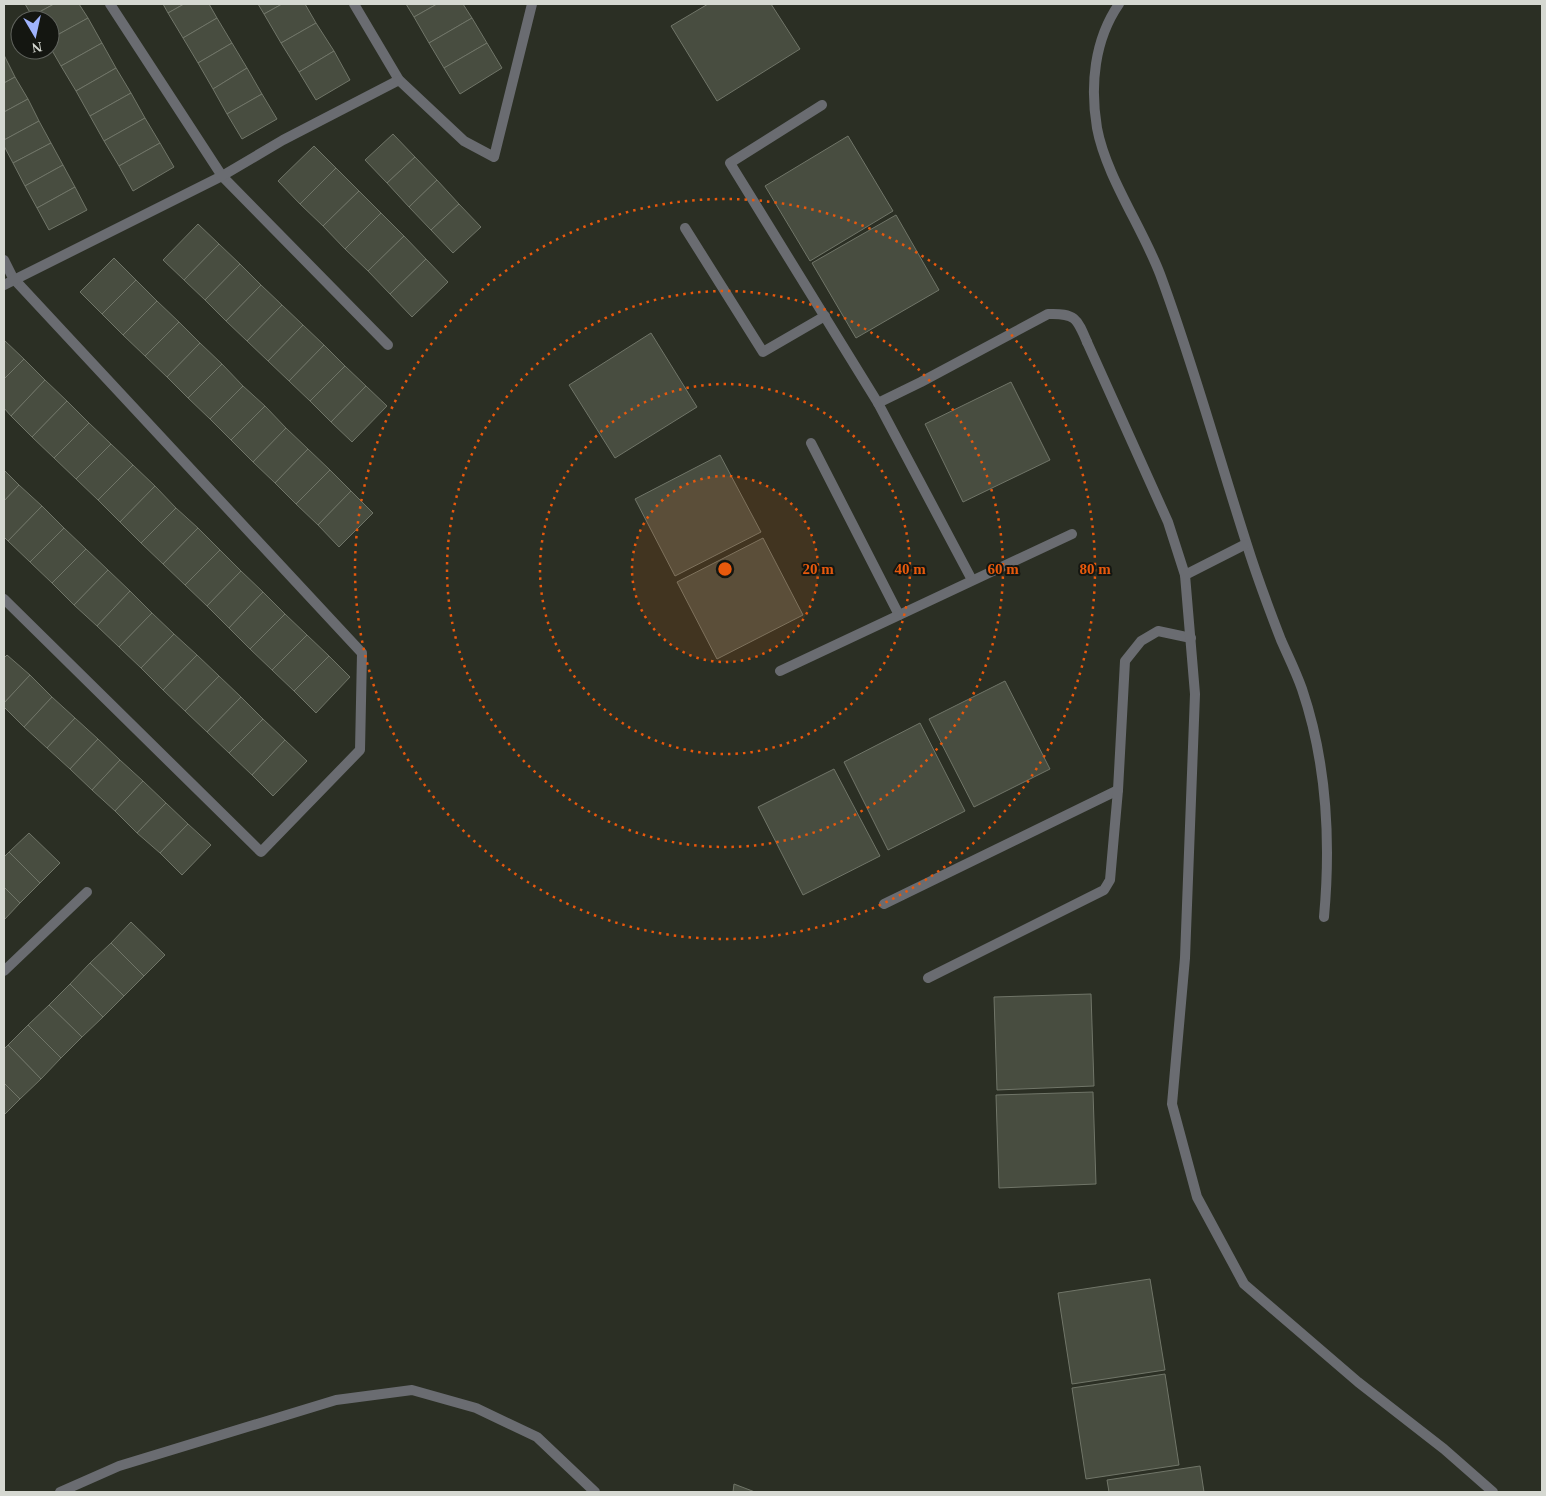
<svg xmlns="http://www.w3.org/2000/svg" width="1546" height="1496" viewBox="0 0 1546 1496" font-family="'Times New Roman',serif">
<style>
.building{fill:#484d40;stroke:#707568}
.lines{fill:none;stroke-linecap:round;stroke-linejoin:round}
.lane{stroke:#6a6c71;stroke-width:10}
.street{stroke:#6a6c71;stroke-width:10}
.ring{fill:none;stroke:#e8590c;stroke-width:2.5;stroke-dasharray:2.5 5}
.centre{fill:#e8590c;stroke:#141611;stroke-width:2.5}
.ring-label{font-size:15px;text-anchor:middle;font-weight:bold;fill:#e8590c;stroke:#141611;stroke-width:4;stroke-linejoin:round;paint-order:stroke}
</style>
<rect width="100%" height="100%" fill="#2b2f24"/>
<!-- building -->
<g class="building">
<path d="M25,4H54L32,16Z"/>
<path d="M54,4H79L88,18L50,39V20H34L32,16Z"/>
<path d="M163,4H184L168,13Z"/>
<path d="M184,4H209L217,18L183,38L168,13Z"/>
<path d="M258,4H282L264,14Z"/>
<path d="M282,4H305L316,23L281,43L264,14Z"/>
<path d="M406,4H437L414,17Z"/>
<path d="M437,4H463L472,18L429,43L414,17Z"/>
<path d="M708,4H771L800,49L717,101L671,26Z"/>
<path d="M88,18L102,43L61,66L50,47V39Z"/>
<path d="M217,18L232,43L198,63L183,38Z"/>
<path d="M472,18L487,43L444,68L429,43Z"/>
<path d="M316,23L334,51L299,72L281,43Z"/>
<path d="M102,43L116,68L76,91L61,66Z"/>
<path d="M232,43L247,68L213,89L198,63Z"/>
<path d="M487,43L502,68L460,94L444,68Z"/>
<path d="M334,51L350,80L316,100L299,72Z"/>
<path d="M4,55L15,77L4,83Z"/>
<path d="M116,68L131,93L90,116L76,91Z"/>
<path d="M247,68L262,94L227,114L213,89Z"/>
<path d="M15,77L28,99L4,112V83Z"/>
<path d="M131,93L145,118L104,141L90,116Z"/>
<path d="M262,94L277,119L242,139L227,114Z"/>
<path d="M28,99L39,121L4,140V112Z"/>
<path d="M145,118L160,143L119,166L104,141Z"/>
<path d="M39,121L51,143L13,163L4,146V140Z"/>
<path d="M393,134L415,157L387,183L365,160Z"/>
<path d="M848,136L893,211L810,261L765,186Z"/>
<path d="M51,143L63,165L25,186L13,163Z"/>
<path d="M160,143L174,167L133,191L119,166Z"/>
<path d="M314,146L336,168L300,204L278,181Z"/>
<path d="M415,157L437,180L409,207L387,183Z"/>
<path d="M63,165L75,187L37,208L25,186Z"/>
<path d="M336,168L359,191L323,226L300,204Z"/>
<path d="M437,180L459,204L431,230L409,207Z"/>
<path d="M75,187L87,210L49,230L37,208Z"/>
<path d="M359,191L381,213L345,249L323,226Z"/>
<path d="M459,204L481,227L453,253L431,230Z"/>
<path d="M381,213L404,236L368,271L345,249Z"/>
<path d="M896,215L939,290L856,338L812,263Z"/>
<path d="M198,224L219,244L184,280L163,260Z"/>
<path d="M404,236L426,259L390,294L368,271Z"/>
<path d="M219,244L240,264L205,300L184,280Z"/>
<path d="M114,258L136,280L102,314L80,292Z"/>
<path d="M426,259L448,282L412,317L390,294Z"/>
<path d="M240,264L261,285L226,321L205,300Z"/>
<path d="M136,280L157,301L123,335L102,314Z"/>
<path d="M261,285L282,305L247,341L226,321Z"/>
<path d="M157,301L179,322L145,356L123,335Z"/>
<path d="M282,305L303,325L268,361L247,341Z"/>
<path d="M179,322L200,343L167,377L145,356Z"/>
<path d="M303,325L324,345L289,381L268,361Z"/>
<path d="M651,333L697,407L615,458L569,385Z"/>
<path d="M4,340L24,359L4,379Z"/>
<path d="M200,343L222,364L188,398L167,377Z"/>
<path d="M324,345L345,366L310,401L289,381Z"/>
<path d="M24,359L45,380L11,416L4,408V379Z"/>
<path d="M222,364L243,386L210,419L188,398Z"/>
<path d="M345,366L366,386L331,422L310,401Z"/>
<path d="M45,380L67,401L32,437L11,416Z"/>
<path d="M1011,382L1050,460L963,502L925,424Z"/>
<path d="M243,386L265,406L231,440L210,419Z"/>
<path d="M366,386L387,406L352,442L331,422Z"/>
<path d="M67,401L89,423L54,458L32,437Z"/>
<path d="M265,406L286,428L253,462L231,440Z"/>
<path d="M89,423L111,444L76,479L54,458Z"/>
<path d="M286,428L308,449L275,483L253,462Z"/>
<path d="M111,444L133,465L98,500L76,479Z"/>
<path d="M308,449L330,470L296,504L275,483Z"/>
<path d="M720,455L761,532L675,576L635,499Z"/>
<path d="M133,465L155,486L120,522L98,500Z"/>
<path d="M4,470L19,485L4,501Z"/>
<path d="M330,470L351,491L318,525L296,504Z"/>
<path d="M19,485L42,506L8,541L4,537V501Z"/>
<path d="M155,486L176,508L141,543L120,522Z"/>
<path d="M351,491L373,513L339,547L318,525Z"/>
<path d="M42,506L64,528L30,562L8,541Z"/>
<path d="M176,508L198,528L163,564L141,543Z"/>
<path d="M64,528L86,549L52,583L30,562Z"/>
<path d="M198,528L220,550L185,585L163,564Z"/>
<path d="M763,538L803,615L717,659L677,582Z"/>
<path d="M86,549L108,570L74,605L52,583Z"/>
<path d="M220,550L241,571L207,606L185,585Z"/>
<path d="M108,570L130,591L97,626L74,605Z"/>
<path d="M241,571L263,592L229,628L207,606Z"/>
<path d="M130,591L152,613L119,647L97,626Z"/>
<path d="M263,592L285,614L250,649L229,628Z"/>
<path d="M152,613L174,634L141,668L119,647Z"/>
<path d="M285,614L307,635L272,670L250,649Z"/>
<path d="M174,634L197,655L163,690L141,668Z"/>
<path d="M307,635L329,656L294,691L272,670Z"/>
<path d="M7,655L30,675L4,703V658Z"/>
<path d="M197,655L219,676L185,711L163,690Z"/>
<path d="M329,656L350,677L316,713L294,691Z"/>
<path d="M30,675L52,697L24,727L4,707V703Z"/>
<path d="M219,676L241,697L207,732L185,711Z"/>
<path d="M1005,681L1050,769L974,807L929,719Z"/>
<path d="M52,697L75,718L47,748L24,727Z"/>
<path d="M241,697L263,719L229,753L207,732Z"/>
<path d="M75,718L98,739L70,769L47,748Z"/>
<path d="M263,719L285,740L252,775L229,753Z"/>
<path d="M920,723L965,811L888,850L844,762Z"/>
<path d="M98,739L120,760L92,790L70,769Z"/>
<path d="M285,740L307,761L273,796L252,775Z"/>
<path d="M120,760L143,781L115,811L92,790Z"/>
<path d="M834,769L880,856L803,895L758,807Z"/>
<path d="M143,781L166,803L137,833L115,811Z"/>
<path d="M166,803L188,824L160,853L137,833Z"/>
<path d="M188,824L211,845L182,875L160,853Z"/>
<path d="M29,833L60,863L40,883L9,852Z"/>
<path d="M9,852L40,883L20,903L4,887V857Z"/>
<path d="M4,887L20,903L4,920Z"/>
<path d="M131,922L165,955L144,976L111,943Z"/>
<path d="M111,943L144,976L124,996L90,963Z"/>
<path d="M90,963L124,996L103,1017L70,984Z"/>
<path d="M70,984L103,1017L82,1037L49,1005Z"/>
<path d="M1091,994L1094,1086L997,1090L994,997Z"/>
<path d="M49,1005L82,1037L61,1058L28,1025Z"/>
<path d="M28,1025L61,1058L41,1079L8,1045Z"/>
<path d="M8,1045L41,1079L20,1099L4,1083V1049Z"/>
<path d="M4,1083L20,1099L4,1115Z"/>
<path d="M1093,1092L1096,1184L999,1188L996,1095Z"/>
<path d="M1150,1279L1165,1370L1072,1384L1058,1293Z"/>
<path d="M1165,1374L1179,1465L1086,1479L1072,1388Z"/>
<path d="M1200,1466L1204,1492H1109L1107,1480Z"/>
<path d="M734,1484L755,1492H733Z"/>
</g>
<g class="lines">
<!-- lane -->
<g class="lane">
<path d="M1119,4C1094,40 1090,86 1097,128C1106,176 1142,227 1160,274C1193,363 1218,455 1247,545C1257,577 1269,609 1281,640C1288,656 1296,672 1302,689C1327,763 1331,840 1324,917"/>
<path d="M822,105L730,163L878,403L972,580"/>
<path d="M685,228L763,352L825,316"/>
<path d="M878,403L921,382L1048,314C1075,313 1077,318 1087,342"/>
<path d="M811,443L899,615"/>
<path d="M1185,575L1246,544"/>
<path d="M780,671L1072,534"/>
<path d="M884,904L1118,790"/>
<path d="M928,978L1104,890L1110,880L1118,790L1125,661L1141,641L1158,631L1191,638"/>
</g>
<!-- street -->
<g class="street">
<path d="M110,4L222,176L388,345"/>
<path d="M354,4L399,80L464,141L494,157L532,4"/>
<path d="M4,260L13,278L362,653L360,750L261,852L4,599"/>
<path d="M4,285L222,176L283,140L399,80"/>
<path d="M1087,342L1168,522L1185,575L1195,694L1185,958L1172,1104L1197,1197L1244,1284L1358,1382L1444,1449L1493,1492"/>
<path d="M4,971L87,892"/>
<path d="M60,1492L119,1466L336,1400L412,1390L476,1408L537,1437L595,1492"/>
</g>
</g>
<!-- distance rings -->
<circle cx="725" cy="569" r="93" fill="#e8590c" fill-opacity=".12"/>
<g class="ring">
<circle cx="725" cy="569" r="93"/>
<circle cx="725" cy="569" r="185"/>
<circle cx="725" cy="569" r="278"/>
<circle cx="725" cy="569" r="370"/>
</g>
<circle cx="725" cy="569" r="8" class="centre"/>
<g class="ring-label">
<text x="818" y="574">20 m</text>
<text x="910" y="574">40 m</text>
<text x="1003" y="574">60 m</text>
<text x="1095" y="574">80 m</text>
</g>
<!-- border -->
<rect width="1546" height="1496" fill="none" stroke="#d5d8d1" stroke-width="10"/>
<!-- north arrow -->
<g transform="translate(35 35) rotate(171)"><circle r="24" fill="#141611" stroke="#61645e"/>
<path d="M0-4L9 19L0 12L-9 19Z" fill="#9fb3fd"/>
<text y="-8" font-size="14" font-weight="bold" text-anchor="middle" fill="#d5d8d1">N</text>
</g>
</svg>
